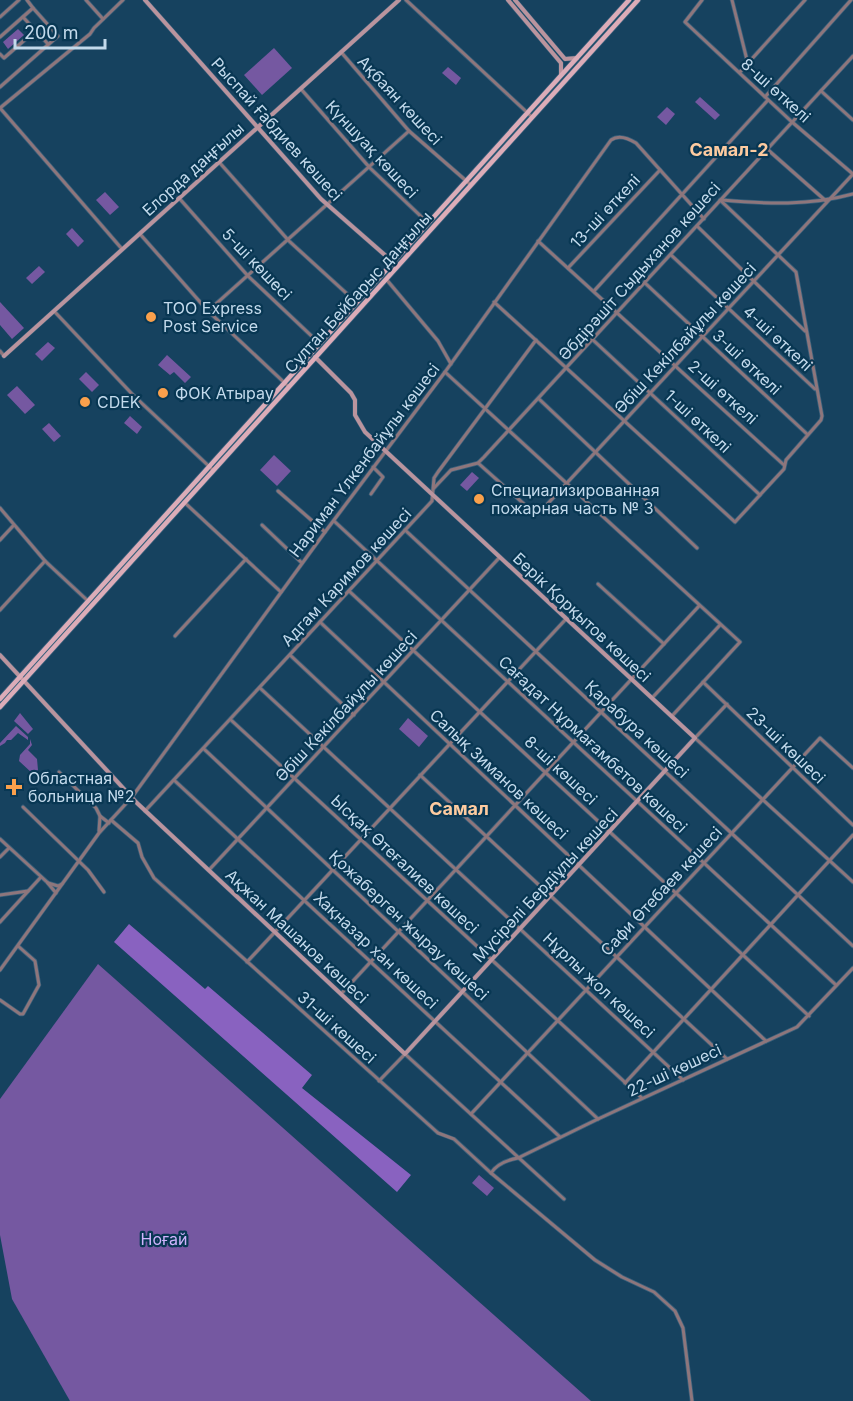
<svg xmlns="http://www.w3.org/2000/svg" width="853" height="1401" viewBox="0 0 853 1401" font-family="Inter,sans-serif">
<style>
.green{fill:#7558a1}
.forest{fill:#8962c0}
.lines{fill:none;stroke-linecap:round;stroke-linejoin:round}
.street-casing{stroke:#39607b;stroke-width:4.5}
.secondary-casing{stroke:#39607b;stroke-width:5}
.primary-casing{stroke:#39607b;stroke-width:6}
.street{stroke:#8e767c;stroke-width:3}
.secondary{stroke:#ba949e;stroke-width:4}
.primary{stroke:#dcacb8;stroke-width:4.5}
.poi-dot{fill:#f9a04c;stroke:#083753;stroke-width:2}
.labels{text-anchor:middle;dominant-baseline:central;stroke-width:4.5;stroke-linejoin:round;paint-order:stroke}
.street-label{font-size:16px;fill:#c3daec;stroke:#083753}
.poi-label{font-size:16px;fill:#c3daec;stroke:#083753;text-anchor:start}
.park-label{font-size:16px;fill:#d0b4fd;stroke:#083753}
.neighbourhood-label{font-size:18px;font-weight:bold;fill:#fdcba0;stroke:#083753}
</style>
<rect width="100%" height="100%" fill="#16425f"/>
<!-- green -->
<g class="green">
<path d="M18,29L24,35L8,49L3,42Z"/>
<path d="M274,48L292,68L262,95L244,75Z"/>
<path d="M448,67L461,78L456,85L442,73Z"/>
<path d="M700,97L720,115L715,120L695,102Z"/>
<path d="M667,107L675,114L666,125L657,117Z"/>
<path d="M105,192L119,207L110,215L96,200Z"/>
<path d="M72,228L84,241L78,247L66,234Z"/>
<path d="M39,266L45,272L32,284L26,278Z"/>
<path d="M0,302L24,328L12,339L0,325Z"/>
<path d="M48,342L55,348L42,361L35,354Z"/>
<path d="M167,355L191,377L185,383L174,372L170,375L158,365Z"/>
<path d="M86,372L99,385L92,392L79,379Z"/>
<path d="M17,386L35,405L25,414L7,395Z"/>
<path d="M130,416L142,427L137,434L124,423Z"/>
<path d="M49,423L61,436L54,442L42,429Z"/>
<path d="M274,455L291,471L277,486L260,470Z"/>
<path d="M472,472L479,478L467,491L460,485Z"/>
<path d="M20,713L33,729L28,734L14,721Z"/>
<path d="M408,718L428,736L419,747L399,729Z"/>
<path d="M16,726L28,737V740L18,733L11,740H7L5,743L0,746V743Z"/>
<path d="M30,739L32,745L28,750L37,759L38,770L35,773H32L19,761L20,755L30,744Z"/>
<path d="M98,964L591,1401H70L12,1299L0,1235V1099Z"/>
<path d="M479,1175L494,1188L487,1196L472,1183Z"/>
</g>
<!-- forest -->
<path class="forest" d="M129,924L205,989L208,986L312,1075L302,1088L411,1175L397,1192L114,942Z"/>
<g class="lines">
<!-- street casing -->
<g class="street-casing">
<g id="street">
<path d="M27,0L33,8"/>
<path d="M86,0L103,19"/>
<path d="M406,0L532,117"/>
<path d="M702,0L685,22L792,122L853,174"/>
<path d="M732,0L748,64"/>
<path d="M0,17L19,0"/>
<path d="M23,17L48,44"/>
<path d="M0,37L33,8L58,36L0,87"/>
<path d="M341,52L409,131L471,185"/>
<path d="M0,54L4,58L35,31"/>
<path d="M740,72L805,0"/>
<path d="M301,89L370,168L428,223"/>
<path d="M821,91L853,120"/>
<path d="M765,97L851,0"/>
<path d="M767,149L826,201"/>
<path d="M219,162L289,241L356,302"/>
<path d="M179,198L248,276L319,343"/>
<path d="M722,200C767,204 809,206 853,194"/>
<path d="M697,226L805,331"/>
<path d="M140,234L208,311L289,387"/>
<path d="M538,241L784,465"/>
<path d="M122,249L0,108L90,34L94,28L123,0"/>
<path d="M671,255L815,389"/>
<path d="M568,268L660,170"/>
<path d="M386,279L438,341L451,364"/>
<path d="M645,283L807,434"/>
<path d="M594,291L768,100"/>
<path d="M494,302L735,522L784,469L786,460L821,420L822,416L796,272L720,200"/>
<path d="M54,311L133,395L213,470"/>
<path d="M208,311L409,131"/>
<path d="M593,340L760,495"/>
<path d="M0,351L4,356"/>
<path d="M445,372L740,642L672,716"/>
<path d="M539,399L697,548"/>
<path d="M478,463L533,512L538,514L540,512L853,174"/>
<path d="M434,488L451,470L478,463L484,457L853,56"/>
<path d="M278,491L325,532"/>
<path d="M371,494L383,477L373,467"/>
<path d="M184,502L281,592"/>
<path d="M0,508L45,561L88,601"/>
<path d="M334,521L836,985"/>
<path d="M262,525L302,563"/>
<path d="M405,530L853,946"/>
<path d="M0,540L13,526"/>
<path d="M598,584L664,644"/>
<path d="M349,591L809,1016"/>
<path d="M0,610L45,561"/>
<path d="M320,622L766,1041"/>
<path d="M175,636L246,559"/>
<path d="M290,655L354,715"/>
<path d="M703,682L853,825"/>
<path d="M260,688L683,1080"/>
<path d="M652,698L720,625"/>
<path d="M727,704L695,738L853,882"/>
<path d="M231,720L642,1098"/>
<path d="M204,749L598,1119"/>
<path d="M59,772L96,808L100,816L99,831"/>
<path d="M420,775L727,1059"/>
<path d="M175,781L560,1137"/>
<path d="M23,807L88,870L104,892"/>
<path d="M145,811L432,501L434,478L438,472L536,340"/>
<path d="M100,816L109,823"/>
<path d="M111,820L138,843L142,857L154,878L438,1133L454,1139L491,1173L595,1260L622,1277L654,1292L675,1311L683,1328L692,1401"/>
<path d="M0,839L47,882L56,893"/>
<path d="M0,857L9,848"/>
<path d="M209,870L499,558"/>
<path d="M48,883L58,886L62,884"/>
<path d="M0,895L28,891"/>
<path d="M0,922L41,877"/>
<path d="M247,962L566,619"/>
<path d="M0,970L99,833L132,797L325,532L445,372L611,140C619,134 628,138 636,143L704,219"/>
<path d="M341,994L699,606"/>
<path d="M0,1000L20,1014H23L39,985L35,961L18,946"/>
<path d="M379,1081L405,1054L564,1199"/>
<path d="M625,1083L853,835"/>
<path d="M471,1114L820,738L853,768"/>
<path d="M491,1173C497,1164 507,1160 518,1158L598,1119L797,1027L853,968"/>
</g>
</g>
<!-- secondary casing -->
<g class="secondary-casing">
<g id="secondary">
<path d="M145,0L321,199L394,263"/>
<path d="M508,0L561,63V75"/>
<path d="M515,0L565,59L577,58"/>
<path d="M4,356L399,0"/>
<path d="M0,655L137,803L405,1054L695,738L365,432L355,415V400L351,393L315,357"/>
</g>
</g>
<!-- primary casing -->
<g class="primary-casing">
<g id="primary">
<path d="M0,699L629,0"/>
<path d="M0,707L638,0"/>
</g>
</g>
<!-- street -->
<use href="#street" class="street"/>
<!-- secondary -->
<use href="#secondary" class="secondary"/>
<!-- primary -->
<use href="#primary" class="primary"/>
</g>
<!-- markers -->
<g class="poi-dot">
<circle cx="151" cy="317" r="6"/>
<circle cx="163" cy="393" r="6"/>
<circle cx="85" cy="402" r="6"/>
<circle cx="479" cy="499" r="6"/>
<path d="M11 778h6v6h6v6h-6v6h-6v-6h-6v-6h6z"/>
</g>
<g class="labels">
<!-- street labels -->
<g class="street-label">
<text transform="translate(776 90) rotate(42)">8-ші өткелі</text>
<text transform="translate(400 100) rotate(47)">Ақбаян көшесі</text>
<text transform="translate(277 129) rotate(48)">Рыспай Ғабдиев көшесі</text>
<text transform="translate(372 149) rotate(47)">Күншуақ көшесі</text>
<text transform="translate(193 169) rotate(-42)">Елорда даңғылы</text>
<text transform="translate(605 211) rotate(-47)">13-ші өткелі</text>
<text transform="translate(257 264) rotate(46)">5-ші көшесі</text>
<text transform="translate(639 271) rotate(-48)">Әбдірәшіт Сыдыханов көшесі</text>
<text transform="translate(358 292) rotate(-48)">Сұлтан Бейбарыс даңғылы</text>
<text transform="translate(685 338) rotate(-47)">Әбіш Кекілбайұлы көшесі</text>
<text transform="translate(778 338) rotate(43)">4-ші өткелі</text>
<text transform="translate(747 362) rotate(43)">3-ші өткелі</text>
<text transform="translate(723 392) rotate(42)">2-ші өткелі</text>
<text transform="translate(698 421) rotate(43)">1-ші өткелі</text>
<text transform="translate(364 460) rotate(-53)">Нариман Үлкенбайұлы көшесі</text>
<text transform="translate(346 577) rotate(-47)">Адгам Каримов көшесі</text>
<text transform="translate(582 617) rotate(43)">Берік Қорқытов көшесі</text>
<text transform="translate(346 706) rotate(-47)">Әбіш Кекілбайұлы көшесі</text>
<text transform="translate(637 729) rotate(43)">Қарабура көшесі</text>
<text transform="translate(593 744) rotate(43)">Сағадат Нұрмағамбетов көшесі</text>
<text transform="translate(786 745) rotate(44)">23-шi көшесi</text>
<text transform="translate(561 770) rotate(43)">8-шi көшесi</text>
<text transform="translate(499 774) rotate(43)">Салық Зиманов көшесі</text>
<text transform="translate(405 864) rotate(43)">Ысқақ Өтеғалиев көшесі</text>
<text transform="translate(545 885) rotate(-47)">Мүсірәлі Бердіұлы көшесі</text>
<text transform="translate(661 891) rotate(-47)">Сафи Өтебаев көшесі</text>
<text transform="translate(409 925) rotate(43)">Қожаберген жырау көшесі</text>
<text transform="translate(297 936) rotate(43)">Ақжан Машанов көшесі</text>
<text transform="translate(376 950) rotate(43)">Хақназар хан көшесі</text>
<text transform="translate(599 985) rotate(43)">Нұрлы жол көшесі</text>
<text transform="translate(337 1027) rotate(42)">31-ші көшесі</text>
<text transform="translate(674 1070) rotate(-25)">22-ші көшесі</text>
</g>
<!-- poi labels -->
<g class="poi-label">
<text x="163" y="308">ТОО Express<tspan x="163" dy="18">Post Service</tspan></text>
<text x="175" y="393">ФОК Атырау</text>
<text x="97" y="402">CDEK</text>
<text x="491" y="490">Специализированная<tspan x="491" dy="18">пожарная часть № 3</tspan></text>
<text x="28" y="778">Областная<tspan x="28" dy="18">больница №2</tspan></text>
</g>
<!-- park labels -->
<g class="park-label">
<text x="164" y="1239">Ноғай</text>
</g>
<!-- neighbourhood labels -->
<g class="neighbourhood-label">
<text x="729" y="149">Самал-2</text>
<text x="459" y="808">Самал</text>
</g>
</g>
<!-- scale -->
<path d="M15 39v9h90v-9" fill="none" stroke="#c3daec" stroke-width="3"/>
<text x="24" y="39" font-size="18" fill="#c3daec" stroke="#083753" stroke-width="4.5" paint-order="stroke">200 m</text>
</svg>
